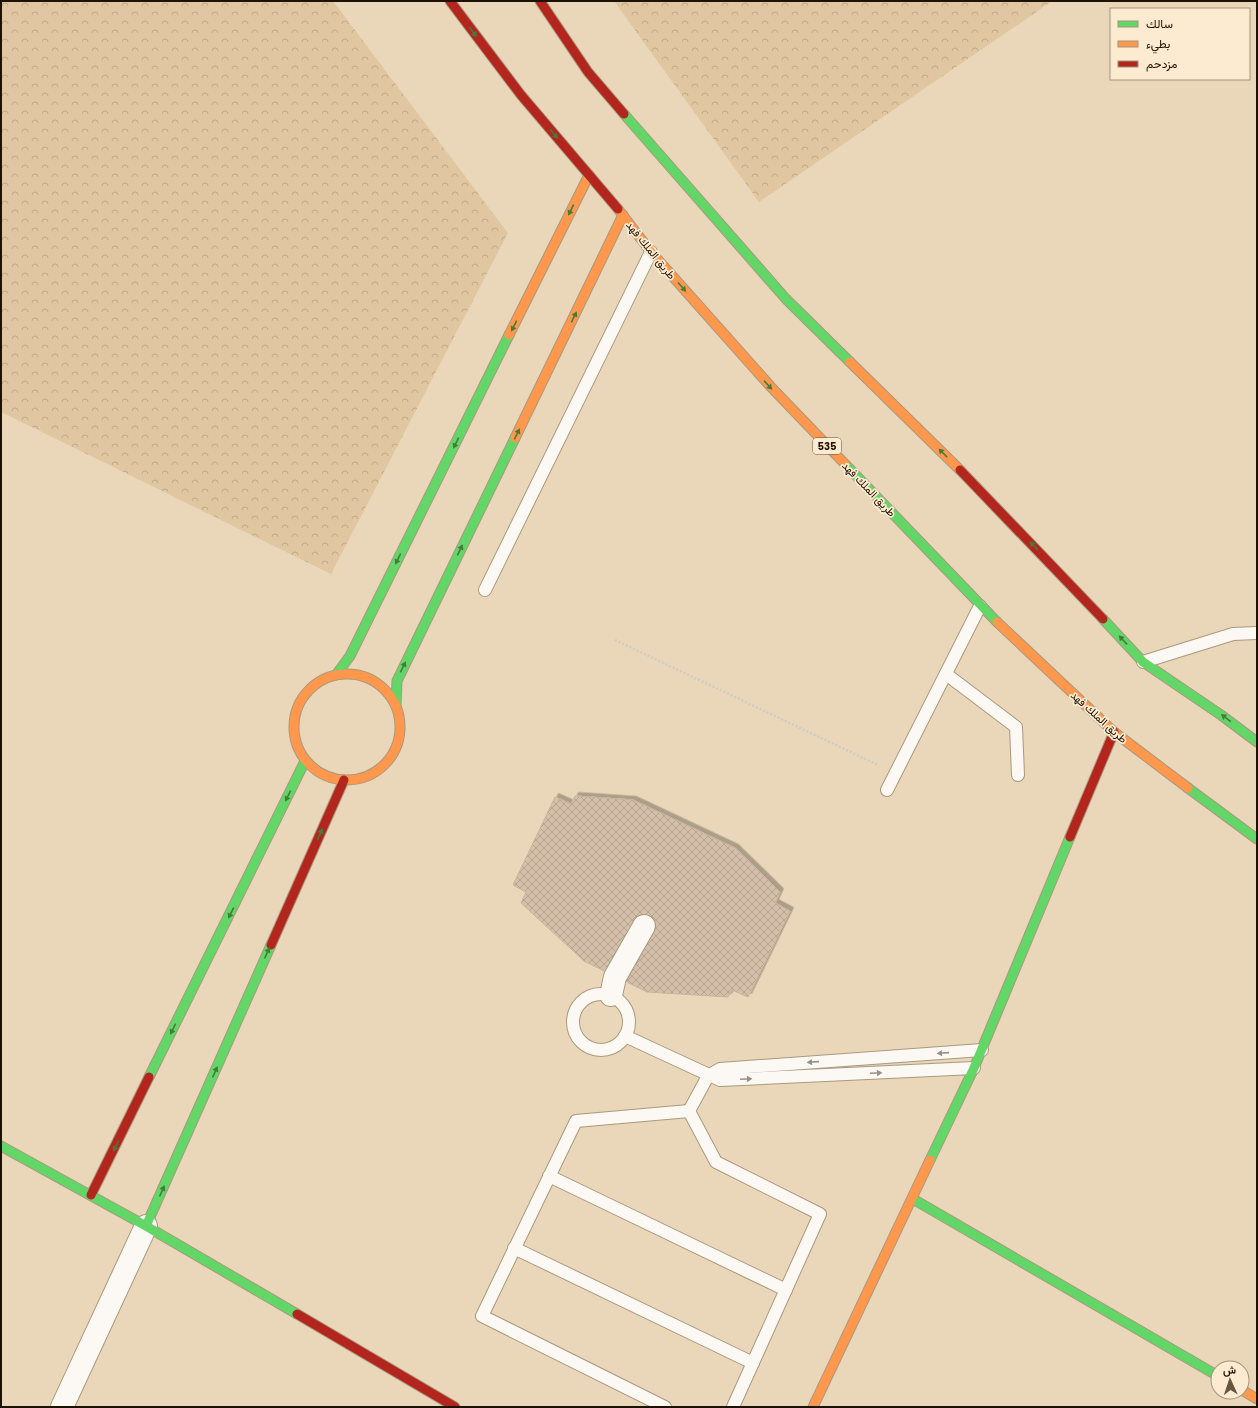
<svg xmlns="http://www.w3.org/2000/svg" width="1258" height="1408" viewBox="0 0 1258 1408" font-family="Poppins,Vazirmatn,sans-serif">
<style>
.park{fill:url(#park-crowns)}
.building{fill:url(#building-cross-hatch);stroke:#c8b49c;filter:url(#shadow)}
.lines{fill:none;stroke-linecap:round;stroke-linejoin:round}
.lane-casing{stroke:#a9997e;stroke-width:14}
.street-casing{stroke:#a9997e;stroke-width:24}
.fast-casing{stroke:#a9997e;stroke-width:11}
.slow-casing{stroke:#a9997e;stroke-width:11}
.jam-casing{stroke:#a9997e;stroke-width:11}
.path{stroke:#d1ccc3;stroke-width:2.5;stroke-dasharray:2 2;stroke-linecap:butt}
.lane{stroke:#fcf9f4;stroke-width:12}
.street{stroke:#fcf9f4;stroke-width:22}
.fast{stroke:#63d668;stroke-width:9}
.slow{stroke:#ff974d;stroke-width:9}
.jam{stroke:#b3261e;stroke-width:9}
.oneway{fill:#447d39}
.oneway2{fill:#989186}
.labels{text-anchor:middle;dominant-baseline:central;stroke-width:3.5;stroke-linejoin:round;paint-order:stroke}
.shield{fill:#fdebd1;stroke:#60523f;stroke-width:1}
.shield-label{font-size:10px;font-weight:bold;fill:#1d1100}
.street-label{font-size:11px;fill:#1d1100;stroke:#fdebd1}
</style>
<defs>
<pattern id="park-crowns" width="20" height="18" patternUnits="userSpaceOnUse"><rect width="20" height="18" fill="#e0c7a1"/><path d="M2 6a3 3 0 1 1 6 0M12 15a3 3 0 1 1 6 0" fill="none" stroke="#c0aa89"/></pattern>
<pattern id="building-cross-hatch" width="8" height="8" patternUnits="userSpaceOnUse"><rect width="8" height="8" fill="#d4bfa9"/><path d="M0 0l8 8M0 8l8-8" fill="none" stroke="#b6a390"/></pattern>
<filter id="shadow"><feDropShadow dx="3.5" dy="-3.5" stdDeviation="0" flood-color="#0004"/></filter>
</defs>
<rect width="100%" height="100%" fill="#ead7b9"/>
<!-- park -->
<g class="park">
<path d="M1,1H333L508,233L331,574L1,412Z"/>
<path d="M614,1H1050L1051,2L759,202Z"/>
</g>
<!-- building -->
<path class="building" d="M575,796L633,800L735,848L780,892L775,903L790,911L748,997L732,990L728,997L647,992L584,961L521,903L526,892L513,885L555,797L571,804Z"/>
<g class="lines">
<!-- lane casing -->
<g class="lane-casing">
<g id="lane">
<path d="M485,590L651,252"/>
<path d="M1143,662L1233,634L1257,633"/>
<path d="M946,674L1016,727L1018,775"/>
<path d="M887,790L980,606"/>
<circle cx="601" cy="1022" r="28"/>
<path d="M625,1036L720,1080L974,1068"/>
<path d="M689,1111L716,1162L820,1214L733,1407"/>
<path d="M689,1111L708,1076L720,1069L982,1050"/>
<path d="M549,1176L786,1290"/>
<path d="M514,1248L753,1363"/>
<path d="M665,1407L482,1316L576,1121L689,1111"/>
</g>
</g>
<!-- street casing -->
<g class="street-casing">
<g id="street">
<path d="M611,995L615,977L644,926"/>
<path d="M62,1407L146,1226"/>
</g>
</g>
<!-- fast casing -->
<g class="fast-casing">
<g id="fast">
<path d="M624,114L786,299L850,362"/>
<path d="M845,464L997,622"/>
<path d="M1103,619L1143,662L1221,715L1257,742"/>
<path d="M336,675L350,656L509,335"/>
<path d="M396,705L397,681L515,438"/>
<path d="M1188,788L1257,839"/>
<path d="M149,1077L305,761"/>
<path d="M1,1146L146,1226L297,1314"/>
<path d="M930,1160L974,1068L1070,837"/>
<path d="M913,1199L1218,1376"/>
<path d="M146,1226L271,945"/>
</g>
</g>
<!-- slow casing -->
<g class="slow-casing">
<g id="slow">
<path d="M618,209L651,252L771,387L845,464"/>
<path d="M509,335L589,175"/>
<path d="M850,362L960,470"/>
<path d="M515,438L623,215"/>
<path d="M997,622L1114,732L1188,788"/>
<circle cx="347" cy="727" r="53"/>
<path d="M1242,1390L1257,1399"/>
<path d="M813,1407L930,1160"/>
</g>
</g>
<!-- jam casing -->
<g class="jam-casing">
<g id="jam">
<path d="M450,1L521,95L618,209"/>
<path d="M540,1L588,72L624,114"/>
<path d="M960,470L1103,619"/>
<path d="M1070,837L1114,732"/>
<path d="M271,945L344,780"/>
<path d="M91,1195L149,1077"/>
<path d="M297,1314L455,1407"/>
</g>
</g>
<!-- path -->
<path class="path" d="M615,640L878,765"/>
<!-- lane -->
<use href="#lane" class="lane"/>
<!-- street -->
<use href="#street" class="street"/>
<!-- fast -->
<use href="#fast" class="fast"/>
<!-- slow -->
<use href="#slow" class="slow"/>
<!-- jam -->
<use href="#jam" class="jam"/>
</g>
<!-- one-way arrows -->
<defs><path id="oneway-solid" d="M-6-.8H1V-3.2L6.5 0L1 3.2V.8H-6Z"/></defs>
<g class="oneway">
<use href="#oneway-solid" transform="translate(473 32) rotate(53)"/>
<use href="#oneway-solid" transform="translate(554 134) rotate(49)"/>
<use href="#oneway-solid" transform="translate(571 210) rotate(116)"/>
<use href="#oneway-solid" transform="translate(682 287) rotate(49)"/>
<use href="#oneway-solid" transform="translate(574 317) rotate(-64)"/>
<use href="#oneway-solid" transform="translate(514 326) rotate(116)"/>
<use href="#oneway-solid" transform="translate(768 385) rotate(48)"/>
<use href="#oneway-solid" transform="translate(517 434) rotate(-64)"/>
<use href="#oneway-solid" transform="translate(456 443) rotate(116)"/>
<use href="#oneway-solid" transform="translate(943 453) rotate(-135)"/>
<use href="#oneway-solid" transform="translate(1034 546) rotate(-133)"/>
<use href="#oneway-solid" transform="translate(460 550) rotate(-64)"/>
<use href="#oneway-solid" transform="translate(398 559) rotate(116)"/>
<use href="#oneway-solid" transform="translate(1123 640) rotate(-133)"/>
<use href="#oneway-solid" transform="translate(403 667) rotate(-64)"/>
<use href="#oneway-solid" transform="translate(1226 718) rotate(-143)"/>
<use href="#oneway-solid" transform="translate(288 796) rotate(116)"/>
<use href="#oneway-solid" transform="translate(320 834) rotate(-66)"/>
<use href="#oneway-solid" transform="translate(231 913) rotate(116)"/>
<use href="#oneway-solid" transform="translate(267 953) rotate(-66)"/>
<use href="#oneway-solid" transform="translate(173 1029) rotate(116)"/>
<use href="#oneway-solid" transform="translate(215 1072) rotate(-66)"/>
<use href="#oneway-solid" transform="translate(116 1146) rotate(116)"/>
<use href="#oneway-solid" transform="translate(162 1191) rotate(-66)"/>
</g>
<g class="oneway2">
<use href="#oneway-solid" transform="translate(943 1053) rotate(176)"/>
<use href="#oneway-solid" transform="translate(813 1062) rotate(176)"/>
<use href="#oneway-solid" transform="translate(876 1073) rotate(-3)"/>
<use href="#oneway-solid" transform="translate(746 1079) rotate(-3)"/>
</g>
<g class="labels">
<!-- shield labels -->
<rect class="shield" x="813" y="438" width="28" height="16" rx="3"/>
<g class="shield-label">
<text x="827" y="446">535</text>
</g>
<!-- street labels -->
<g class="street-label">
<text transform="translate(651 250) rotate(51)">طريق الملك فهد</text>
<text transform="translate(869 489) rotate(46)">طريق الملك فهد</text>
<text transform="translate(1099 717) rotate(42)">طريق الملك فهد</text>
</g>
</g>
<!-- border -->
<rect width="1258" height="1408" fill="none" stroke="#1d1100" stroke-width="4"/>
<!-- legend -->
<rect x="1110" y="8" width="140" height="72" fill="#fdebd1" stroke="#a3947d"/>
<rect x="1118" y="21" width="20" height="6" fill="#63d668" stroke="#a3947d"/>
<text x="1146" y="28" font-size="12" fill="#1d1100">سالك</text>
<rect x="1118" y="41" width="20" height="6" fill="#ff974d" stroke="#a3947d"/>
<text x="1146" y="48" font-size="12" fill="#1d1100">بطيء</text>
<rect x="1118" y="61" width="20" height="6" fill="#b3261e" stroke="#a3947d"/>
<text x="1146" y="68" font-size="12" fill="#1d1100">مزدحم</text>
<!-- north arrow -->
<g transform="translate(1230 1380) rotate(357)"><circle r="19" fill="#fdebd1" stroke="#a3947d"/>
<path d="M0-3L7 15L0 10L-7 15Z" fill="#655641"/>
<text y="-6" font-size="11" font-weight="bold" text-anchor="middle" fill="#1d1100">ش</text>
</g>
</svg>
